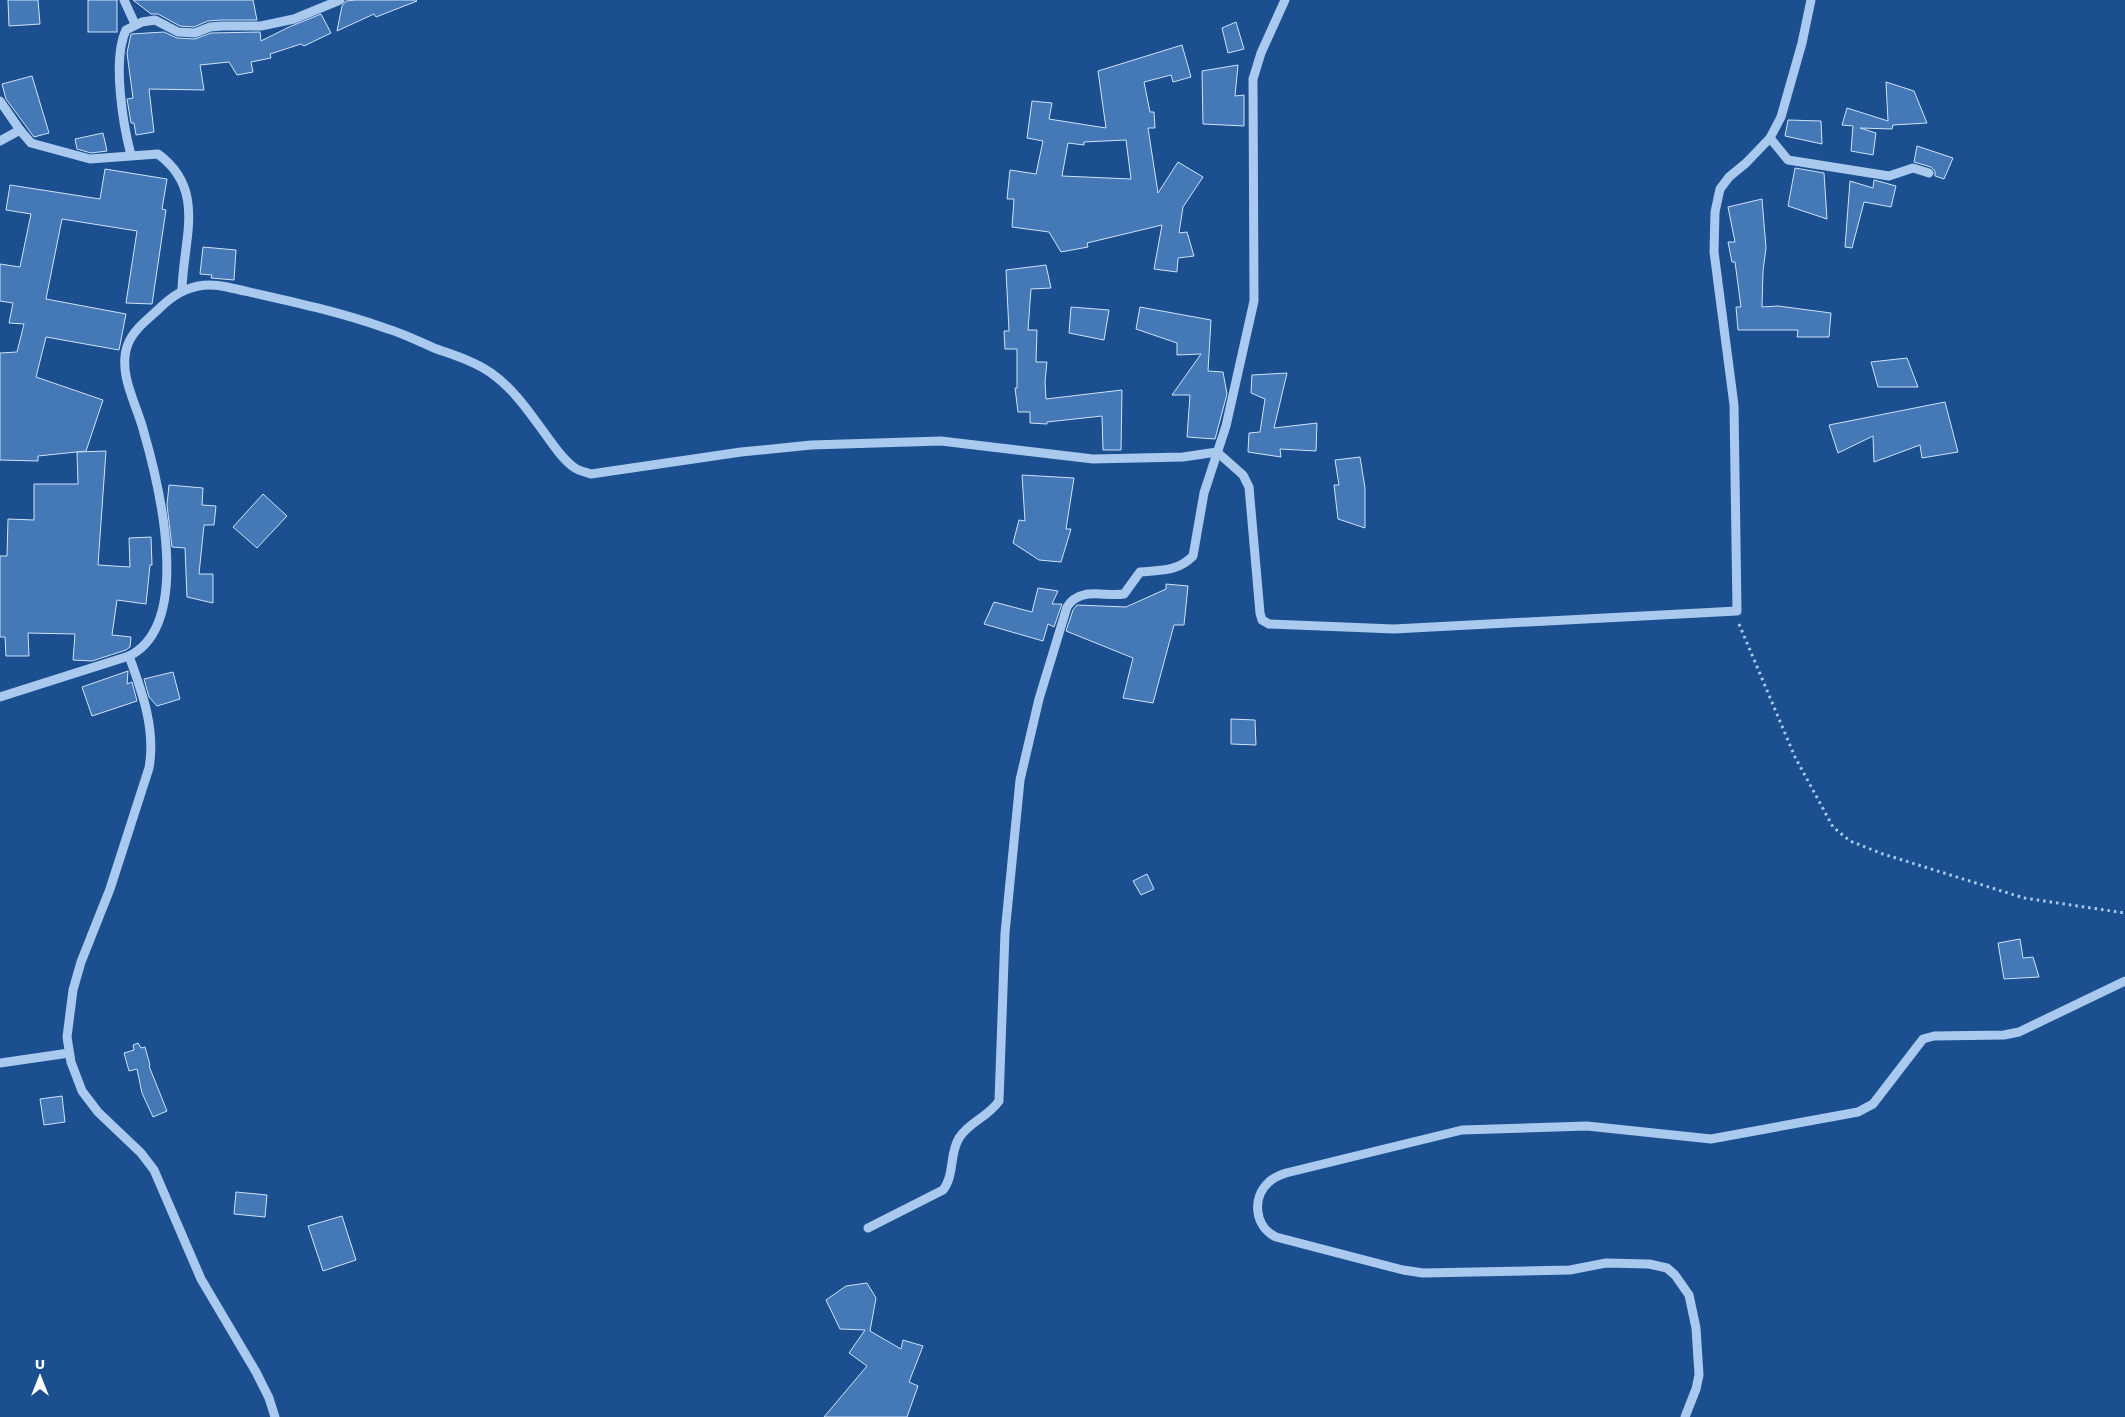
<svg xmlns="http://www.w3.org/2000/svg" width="2125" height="1417" viewBox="0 0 2125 1417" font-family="'Work Sans',sans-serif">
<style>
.building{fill:#4478b7;stroke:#cfe3fa;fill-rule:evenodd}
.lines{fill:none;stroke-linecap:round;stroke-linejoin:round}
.path{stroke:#a9c9ee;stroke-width:3;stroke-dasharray:2.5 4;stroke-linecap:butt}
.minor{stroke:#a9c9ee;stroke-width:9}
</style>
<rect width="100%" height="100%" fill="#1b4f8f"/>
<!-- building -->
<g class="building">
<path d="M8,0H38L40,24L9,26Z"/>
<rect x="88" y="0" width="29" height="32"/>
<path d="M133,0H253L257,20H222L208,21L194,27L180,26L158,14H151Z"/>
<path d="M356,0H416L417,1L376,17L374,14L337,31L342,6L346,1Z"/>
<path d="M321,14L331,33L304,46L301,44L270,54L271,58L251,62L253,72L237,75L229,62L200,65L204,90L149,89L154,132L136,135L134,123H131L127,99L133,98L127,53L131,34L164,32L177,38L195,39L211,33L260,32L261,41L289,27Z"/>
<path d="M1236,22L1244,49L1228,53L1222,28Z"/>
<path d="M1182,45L1191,77L1173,82L1171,75L1144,82L1150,112H1154L1155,128H1148L1158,193L1178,162L1203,177L1183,207L1179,233L1187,232L1194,256L1178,258L1177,272L1154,269L1162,225L1087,243L1088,247L1061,252L1049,232L1012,227L1014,199H1007L1010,170L1036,174L1043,141L1027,138L1032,101L1052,103L1049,119L1106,128L1098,71ZM1126,140L1131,179L1062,176L1068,143L1084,145V142Z"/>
<path d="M1238,65L1235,96L1244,95V126L1203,124L1202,71Z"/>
<path d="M32,76L49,133L34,137L6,99L2,84Z"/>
<path d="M1886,82L1914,91L1927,123L1893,125L1892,129L1860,128L1876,133L1873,155L1851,151L1853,126L1842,125L1847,108L1888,121Z"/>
<path d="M1788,120L1821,121L1822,144L1785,136Z"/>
<path d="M103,133L107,151L91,153L77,149L75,139Z"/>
<path d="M1917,146L1953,158L1944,179L1935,176V171L1931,167L1914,162Z"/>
<path d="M1795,168L1824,173L1827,219L1788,206Z"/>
<path d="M105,169L167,179L162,209L166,210L152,304L126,303L137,231L62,219L46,299L126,314L119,350L46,337L36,377L103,400L86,451L38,456V461L0,460V353L17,352L24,324L9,323L13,303L0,301V264L20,267L31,214L6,210L10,185L100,199Z"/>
<path d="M1874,180L1896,186L1891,207L1864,202L1852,248L1845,247L1850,181L1873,188Z"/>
<path d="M1762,199L1766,248L1763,271L1762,307L1778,306L1831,313L1829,337H1797L1798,330H1738L1736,307H1741L1735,262H1732L1728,242H1735L1728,207Z"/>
<path d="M203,247L236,250L234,280L211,278L212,275L200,274Z"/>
<path d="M1046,265L1051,288L1031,289L1028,330H1037L1036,362H1047L1045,381L1046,399L1122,390L1121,450H1103L1102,416L1047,422V424L1030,423V412H1018L1015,388H1017V349H1005L1004,331H1009L1006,270Z"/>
<path d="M1071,307L1109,310L1104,340L1069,333Z"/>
<path d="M1140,307L1211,320L1208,371L1223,372L1227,394L1215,439L1187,437L1190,395H1172L1201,354L1177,355V343L1136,329Z"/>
<path d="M1907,358L1918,387H1878L1871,362Z"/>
<path d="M1287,373L1274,428L1317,423L1316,451L1280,449L1281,457L1248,452L1249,433L1260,432L1265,399L1251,393L1252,375Z"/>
<path d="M1945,402L1958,452L1922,458L1920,445L1874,462L1873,436L1838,453L1829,425Z"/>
<path d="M106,451L98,565L130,567L129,538L151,537L152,565H150L146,604L117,600L112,635L131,637L130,647L126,650L92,661L73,660L75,634L28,633L29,656H6L5,637H0V556H7L8,519L34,520V484H78L77,452Z"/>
<path d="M1360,457L1365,488V528L1338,519L1334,485H1339L1335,460Z"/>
<path d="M1022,475L1074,478L1066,529H1071L1061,562L1039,560L1013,543L1019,520L1025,521Z"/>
<path d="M169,485L203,488L202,505L216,506L214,525H204L199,574H213V603L187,597L185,548L172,547L167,505Z"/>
<path d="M263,494L287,516L257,548L233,527Z"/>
<path d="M1166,584L1188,586L1184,625H1174L1153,703L1123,698L1133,658L1066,631L1073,610L1077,605L1126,607L1166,589Z"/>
<path d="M1038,588L1058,591L1052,604H1062L1054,627L1048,624L1043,641L984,624L994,602L1032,612Z"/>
<path d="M128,671L127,684L132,682L137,701L92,716L82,687Z"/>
<path d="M173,672L180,699L157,706L149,697L144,679Z"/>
<path d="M1231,719L1255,720L1256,745L1231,744Z"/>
<path d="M1147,874L1154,889L1141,895L1133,881Z"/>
<path d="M2020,939L2023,958L2033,957L2039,977L2004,979L1998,943Z"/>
<path d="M138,1043L141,1048L145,1047L150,1065L149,1066L167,1111L153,1117L142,1093L137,1069L129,1071L124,1053L134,1050L133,1045Z"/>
<path d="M62,1096L65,1122L44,1125L40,1099Z"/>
<path d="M236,1192L267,1195L265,1217L234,1214Z"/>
<path d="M342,1216L356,1260L323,1271L308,1226Z"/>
<path d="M867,1283L876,1298L870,1331L901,1349L903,1340L923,1346L909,1382L918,1386L907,1417H824L867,1366L849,1353L865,1330L840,1329L826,1300L846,1286Z"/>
</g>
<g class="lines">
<!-- path -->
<path class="path" d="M1739,624L1795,757L1833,827L1850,841L1883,854L2024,898L2125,913"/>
<!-- minor -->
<g class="minor">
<path d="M124,0L135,24"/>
<path d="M0,101L20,130L31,143L90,159L158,154C207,190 183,239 182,290"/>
<path d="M1770,138L1788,160L1889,176L1913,168L1929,173"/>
<path d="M0,141L20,130"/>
<path d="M131,155C123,125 112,59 126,30L142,22L155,20L178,32L195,33L210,27L222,26H261L294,19L340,0"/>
<path d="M129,656C142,692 156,729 149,768L110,889L81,962L73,990L67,1037L71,1062L82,1091L98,1112L141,1153L154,1170L201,1279L256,1372L269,1398L275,1417"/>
<path d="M0,697L129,656C194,624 159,484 143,429C136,403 117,372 128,344C134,328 151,317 163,305C181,288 202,281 227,287C280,299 334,310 385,328C402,333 418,341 434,348C453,355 474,361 491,373C514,389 529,412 546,435C554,446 563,460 575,468C579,471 586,472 591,474L741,452L811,445L941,441L1093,459L1183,457L1217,452L1243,475L1249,487L1260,613L1262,620L1269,624L1394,629L1737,611L1734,405L1714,252L1715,212L1720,189L1729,177L1746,163L1770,138L1781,117L1802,43L1811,0"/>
<path d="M0,1063L69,1053"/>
<path d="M868,1228L943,1190C955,1175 949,1154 959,1138C969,1122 987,1118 999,1101L1005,933L1020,780L1039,699L1067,607C1080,586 1104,597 1124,594L1140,572C1161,570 1177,572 1193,556L1204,493L1226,426L1254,301L1253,79L1261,53L1285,0"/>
<path d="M1685,1417L1696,1389L1699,1375L1696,1328L1689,1295L1675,1275L1667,1268L1649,1264L1606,1263L1570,1270L1423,1273L1403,1270L1276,1237C1255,1227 1251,1198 1269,1182C1274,1177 1280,1175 1286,1173L1462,1130L1587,1126L1711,1139L1858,1112L1873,1104L1923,1039L1934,1036L2004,1035L2019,1032L2125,981"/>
</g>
</g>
<!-- north arrow -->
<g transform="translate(40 1377)" stroke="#1b4f8f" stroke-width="4" paint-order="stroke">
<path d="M0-4L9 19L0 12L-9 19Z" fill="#ffffff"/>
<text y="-8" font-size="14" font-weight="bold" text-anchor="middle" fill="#ffffff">U</text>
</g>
</svg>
